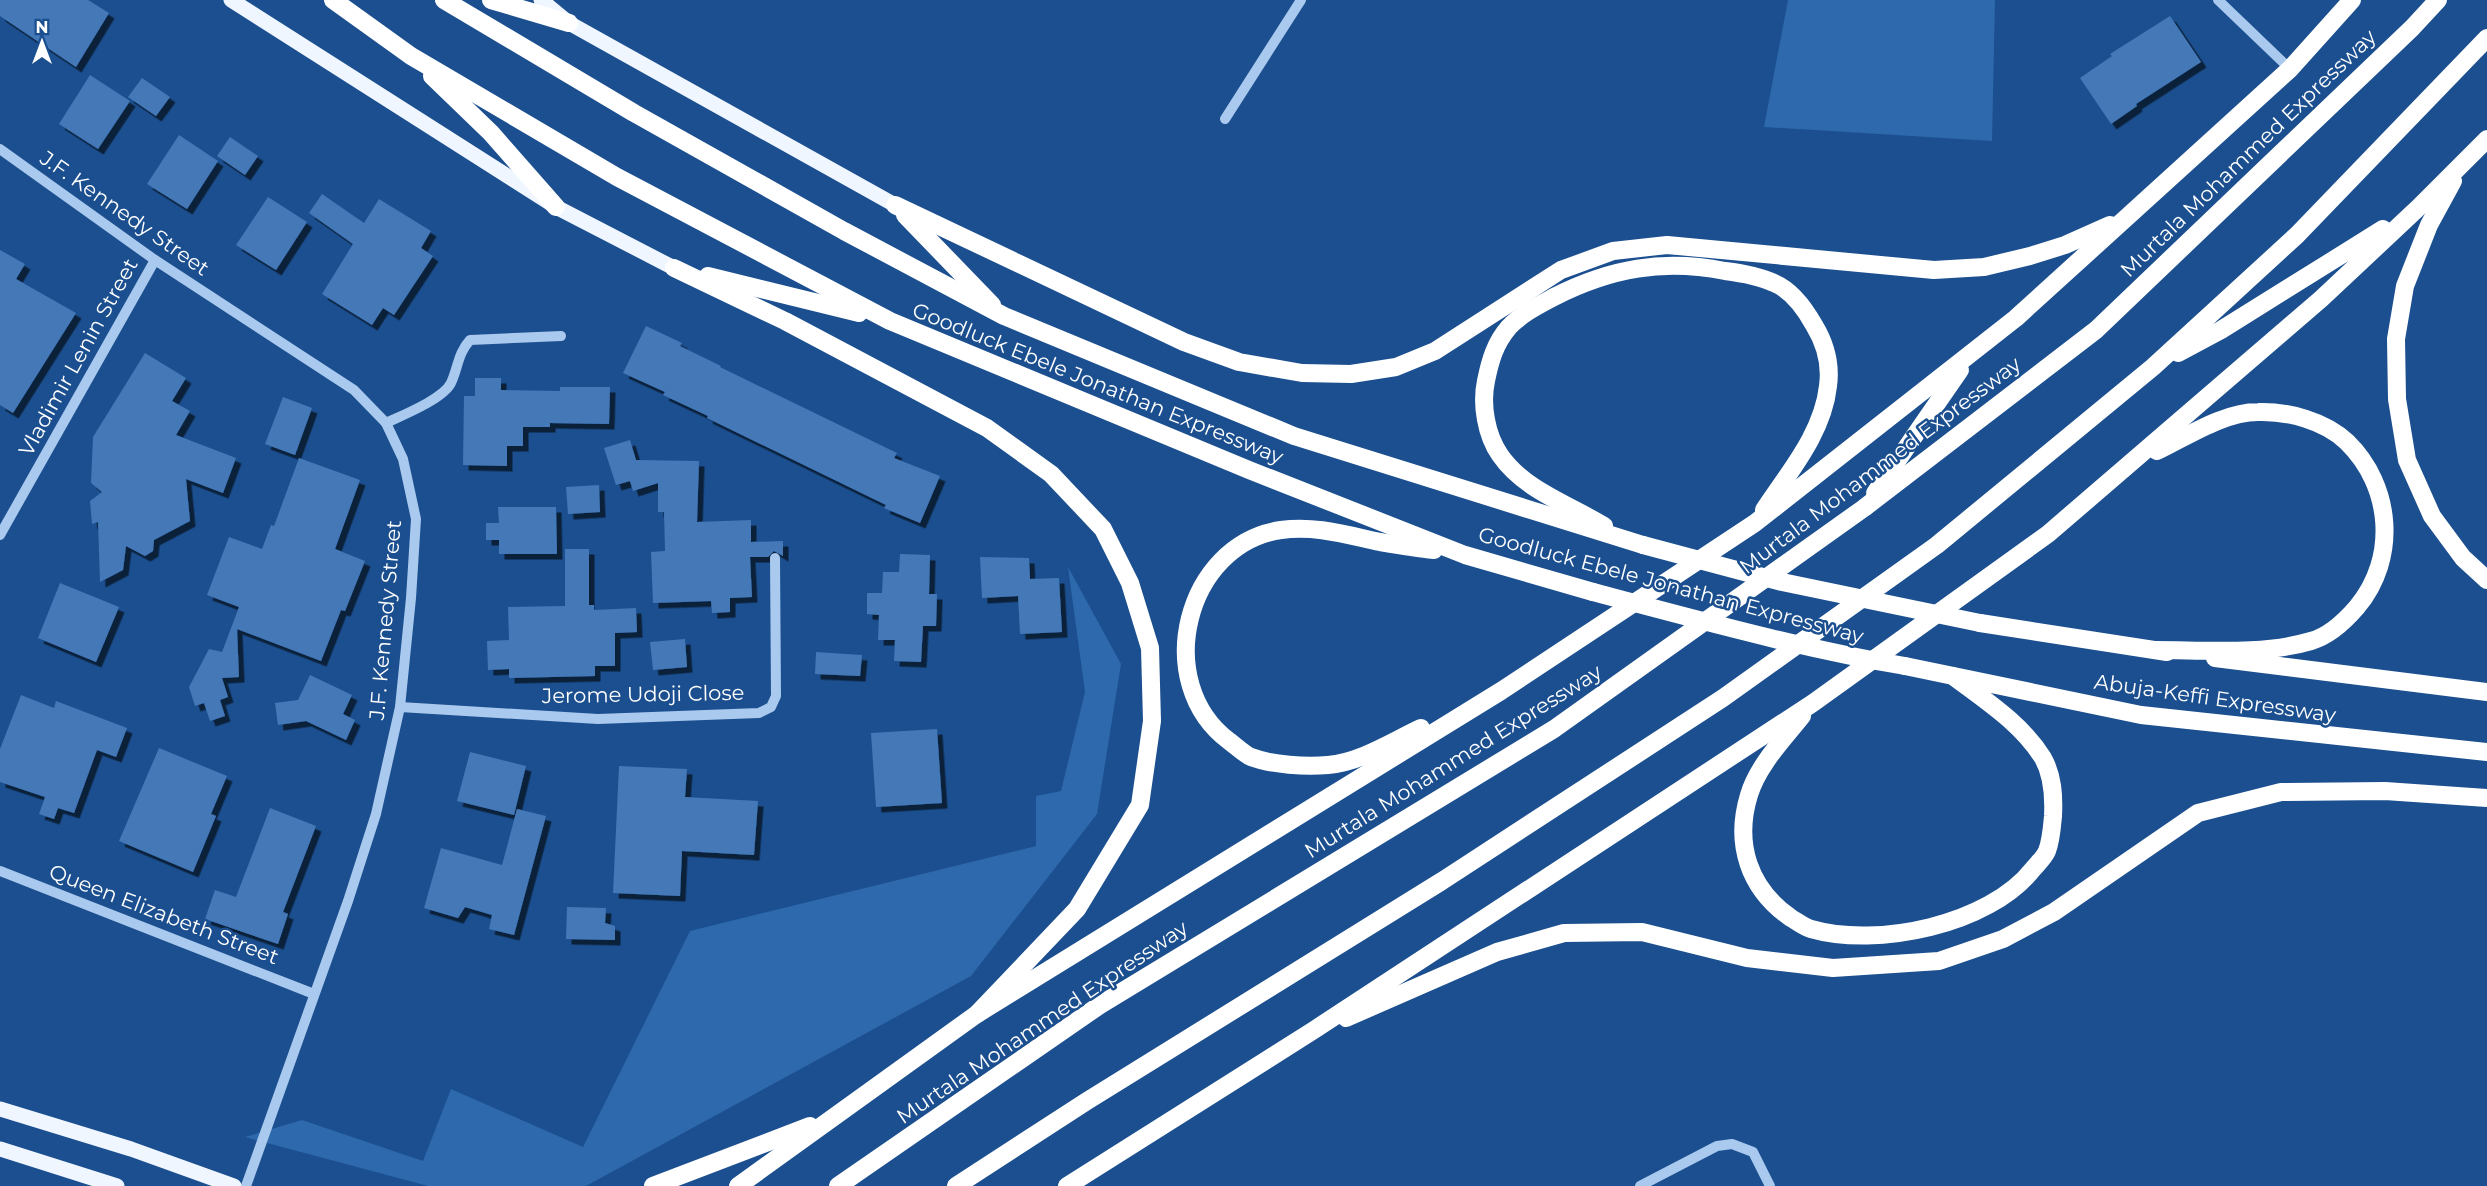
<svg xmlns="http://www.w3.org/2000/svg" width="2487" height="1186" viewBox="0 0 2487 1186" font-family="Montserrat,sans-serif">
<style>
.green{fill:#2e69ad}
.building{fill:#4478b7;filter:url(#shadow)}
.lines{fill:none;stroke-linecap:round;stroke-linejoin:round}
.minor{stroke:#a9c9ee;stroke-width:10}
.major{stroke:#f0f6ff;stroke-width:15}
.highway{stroke:#fff;stroke-width:18}
.highway-bridge{stroke:#fff;stroke-width:18}
.labels{text-anchor:middle;dominant-baseline:central;stroke-width:5;stroke-linejoin:round;paint-order:stroke}
.street-label{font-size:21px;fill:#fff;stroke:#1b4f8f}
</style>
<defs>
<filter id="shadow"><feDropShadow dx="5.5" dy="5.5" stdDeviation="0" flood-color="#0009"/></filter>
</defs>
<rect width="100%" height="100%" fill="#1b4f8f"/>
<!-- green -->
<g class="green">
<path d="M1788,0H1995L1992,141L1764,127Z"/>
<path d="M1068,567L1121,664L1097,814L971,976L586,1186H428L245,1137L302,1120L423,1161L451,1089L583,1147L690,931L1036,846V796L1061,791L1085,692Z"/>
</g>
<!-- building -->
<g class="building">
<path d="M0,0H88L109,13L76,67L0,16Z"/>
<path d="M2170,16L2201,62L2136,104L2137,106L2111,124L2080,78L2112,56L2110,54Z"/>
<path d="M90,75L130,101L98,149L59,124Z"/>
<path d="M142,78L170,97L156,116L128,97Z"/>
<path d="M179,135L218,161L187,209L147,184Z"/>
<path d="M230,137L258,156L245,175L217,156Z"/>
<path d="M322,194L364,223L379,199L431,231L421,248L433,256L394,315L383,308L372,325L322,294L353,244L309,213Z"/>
<path d="M268,197L307,222L276,270L236,245Z"/>
<path d="M0,250L25,264L16,279L76,313L13,413L0,405Z"/>
<path d="M646,326L682,343L680,346L721,366L720,367L897,453L894,458L940,476L920,523L884,508L886,505L707,418L708,416L663,395L665,392L623,373Z"/>
<path d="M145,353L186,378L172,401L190,411L176,435L236,458L223,493L186,479L190,521L154,540L153,551L145,556L126,546L123,570L100,582L98,522L92,524L90,501L102,492L91,483L93,437Z"/>
<path d="M475,378H501V390L560,391V387H610L609,424L550,423V427H523V446H507V466L463,465L464,396H475Z"/>
<path d="M283,397L312,408L295,455L265,444Z"/>
<path d="M630,440L636,460L699,461L697,522L751,520V542L783,541V556L774,551L768,557H750L752,597L730,598V612L712,613L711,601L653,603L651,552L665,551L664,512H658V483L633,491L630,481L616,485L604,448Z"/>
<path d="M299,458L360,480L335,549L365,561L345,611L341,610L321,661L237,629L239,677L222,678L228,697L220,700L225,716L210,721L204,703L195,706L189,687L209,649L222,652L239,607L207,595L229,537L262,549L271,525L274,526Z"/>
<path d="M599,485L600,512L568,514L566,487Z"/>
<path d="M498,507H556L557,554H499V540H486V523H499Z"/>
<path d="M565,549H589V605H594V610L636,608L637,632L615,633V666H595V676L509,678V669L488,670L487,641L509,640L508,607L565,606Z"/>
<path d="M900,554L930,555L929,594H937L936,626H923L921,662L894,661L895,640H878L879,615L867,614V593H882L883,572H899Z"/>
<path d="M980,557L1029,558L1030,579L1059,578L1062,632L1020,634L1018,596L982,598Z"/>
<path d="M60,583L119,607L96,662L38,638Z"/>
<path d="M685,639L687,667L653,670L650,642Z"/>
<path d="M816,652L862,655L860,676L815,674Z"/>
<path d="M310,675L352,695L343,714L355,720L346,740L306,721L278,725L275,703L298,700Z"/>
<path d="M21,695L54,708L56,701L127,728L116,757L97,750L74,813L58,808L54,819L39,814L45,797L0,782V749Z"/>
<path d="M937,729L942,803L876,807L871,733Z"/>
<path d="M159,748L227,776L211,814L216,816L193,872L119,841Z"/>
<path d="M470,752L526,766L514,815L457,801Z"/>
<path d="M619,766L687,769L685,797L758,801L754,855L682,851L680,896L613,893Z"/>
<path d="M270,808L316,826L283,912L288,914L278,944L205,919L215,890L236,897Z"/>
<path d="M517,809L546,816L514,935L489,929L492,915L465,907L458,918L424,908L441,848L502,865Z"/>
<path d="M567,907L606,908L605,923L615,926V940L566,939Z"/>
</g>
<g class="lines">
<!-- minor -->
<g class="minor">
<path d="M2218,0L2290,69"/>
<path d="M1225,119L1301,0"/>
<path d="M0,149L155,260L354,390L386,423L403,459L416,519L411,598L400,707L376,814L348,901L246,1186"/>
<path d="M386,423C403,415 443,399 451,383C458,368 458,353 470,340L561,336"/>
<path d="M0,535L155,260"/>
<path d="M400,707L598,719L759,713L771,707L776,696L775,558"/>
<path d="M0,871L314,994"/>
<path d="M1640,1186L1717,1146L1732,1144L1753,1152L1770,1186"/>
</g>
<!-- major -->
<g class="major">
<path d="M231,0L556,207L674,268"/>
<path d="M541,0L569,23L895,205"/>
<path d="M0,1109L131,1149L234,1186"/>
<path d="M0,1149L117,1186"/>
</g>
<!-- highway -->
<g class="highway">
<path d="M333,0L411,56L617,177L890,321L1249,470L1465,555L1593,592"/>
<path d="M444,0L634,113L844,231L1004,316L1294,436L1643,545"/>
<path d="M491,0L569,23"/>
<path d="M432,76L491,133L556,207"/>
<path d="M2453,181L2429,225L2405,286L2396,339L2397,399L2407,460L2432,516L2463,558L2487,580"/>
<path d="M895,205L1184,342L1239,362L1302,373L1351,374L1396,367L1435,351L1561,270L1613,251L1667,245L1934,270L1984,267L2030,256L2065,245L2110,225"/>
<path d="M905,215L992,305"/>
<path d="M674,268L785,321L987,428L1051,474L1103,529L1130,583L1150,648L1152,721L1140,805L1077,909L977,1014L738,1186"/>
<path d="M708,276L859,313"/>
<path d="M2178,353L2221,330L2383,229"/>
<path d="M1875,493L1960,370"/>
<path d="M1604,526C1568,504 1524,490 1500,455C1486,435 1481,404 1486,381C1490,361 1495,343 1509,327C1521,314 1539,305 1554,297C1611,268 1663,259 1725,271C1741,273 1759,276 1774,283C1791,290 1805,309 1814,325C1825,343 1831,364 1828,386C1823,433 1789,472 1764,510"/>
<path d="M1980,623L2167,652"/>
<path d="M2156,650C2205,650 2264,655 2311,641C2329,636 2345,621 2357,607C2398,558 2392,486 2347,442C2325,421 2288,411 2258,412C2224,412 2188,436 2157,451"/>
<path d="M2215,658L2487,692"/>
<path d="M1905,666L2141,715L2487,752"/>
<path d="M1802,716C1783,740 1758,765 1749,795C1734,844 1749,889 1791,918C1798,922 1804,927 1811,929C1877,948 1989,925 2033,869C2037,864 2044,858 2047,851C2051,841 2052,827 2053,816C2054,796 2053,776 2043,758C2021,723 1986,701 1953,676"/>
<path d="M1421,728C1391,742 1361,762 1328,765C1306,767 1272,765 1251,757C1244,754 1236,746 1229,741C1151,683 1185,544 1281,530C1315,525 1347,535 1380,542C1398,545 1416,548 1434,550"/>
<path d="M977,1014L1501,691L1755,523L2016,318L2290,69L2352,0"/>
<path d="M1346,1018L1497,952L1564,933L1642,932L1747,958L1833,968L1939,961L2003,939L2054,912L2198,813L2281,792L2385,791L2487,798"/>
<path d="M653,1186L810,1126"/>
<path d="M838,1186L1100,1005L1554,729L1864,508L2096,330L2412,28L2438,0"/>
<path d="M956,1186L1087,1101L1442,881L1723,698L1937,545L2153,367L2297,235L2487,38"/>
<path d="M1067,1186L1314,1030L1813,703L2048,534L2321,299L2418,208L2487,139"/>
</g>
<!-- highway-bridge -->
<g class="highway-bridge">
<path d="M1643,545L1782,582L1980,623"/>
<path d="M1593,592C1696,619 1799,648 1905,666"/>
</g>
</g>
<g class="labels">
<!-- street labels -->
<g class="street-label">
<text transform="translate(2248 153) rotate(-44)">Murtala Mohammed Expressway</text>
<text transform="translate(125 213) rotate(35)">J.F. Kennedy Street</text>
<text transform="translate(78 357) rotate(-61)">Vladimir Lenin Street</text>
<text transform="translate(1098 383) rotate(22)">Goodluck Ebele Jonathan Expressway</text>
<text transform="translate(1880 465) rotate(-37)">Murtala Mohammed Expressway</text>
<text transform="translate(1671 585) rotate(15)">Goodluck Ebele Jonathan Expressway</text>
<text transform="translate(385 620) rotate(-85)">J.F. Kennedy Street</text>
<text transform="translate(643 694) rotate(-1)">Jerome Udoji Close</text>
<text transform="translate(2215 698) rotate(8)">Abuja-Keffi Expressway</text>
<text transform="translate(1453 761) rotate(-32)">Murtala Mohammed Expressway</text>
<text transform="translate(164 914) rotate(21)">Queen Elizabeth Street</text>
<text transform="translate(1042 1022) rotate(-34)">Murtala Mohammed Expressway</text>
</g>
</g>
<!-- north arrow -->
<g transform="translate(42 42)" stroke="#1b4f8f" stroke-width="4.5" paint-order="stroke">
<path d="M0-4.5L10 22L0 15L-10 22Z" fill="#ffffff"/>
<text y="-9" font-size="16" font-weight="bold" text-anchor="middle" fill="#ffffff">N</text>
</g>
</svg>
